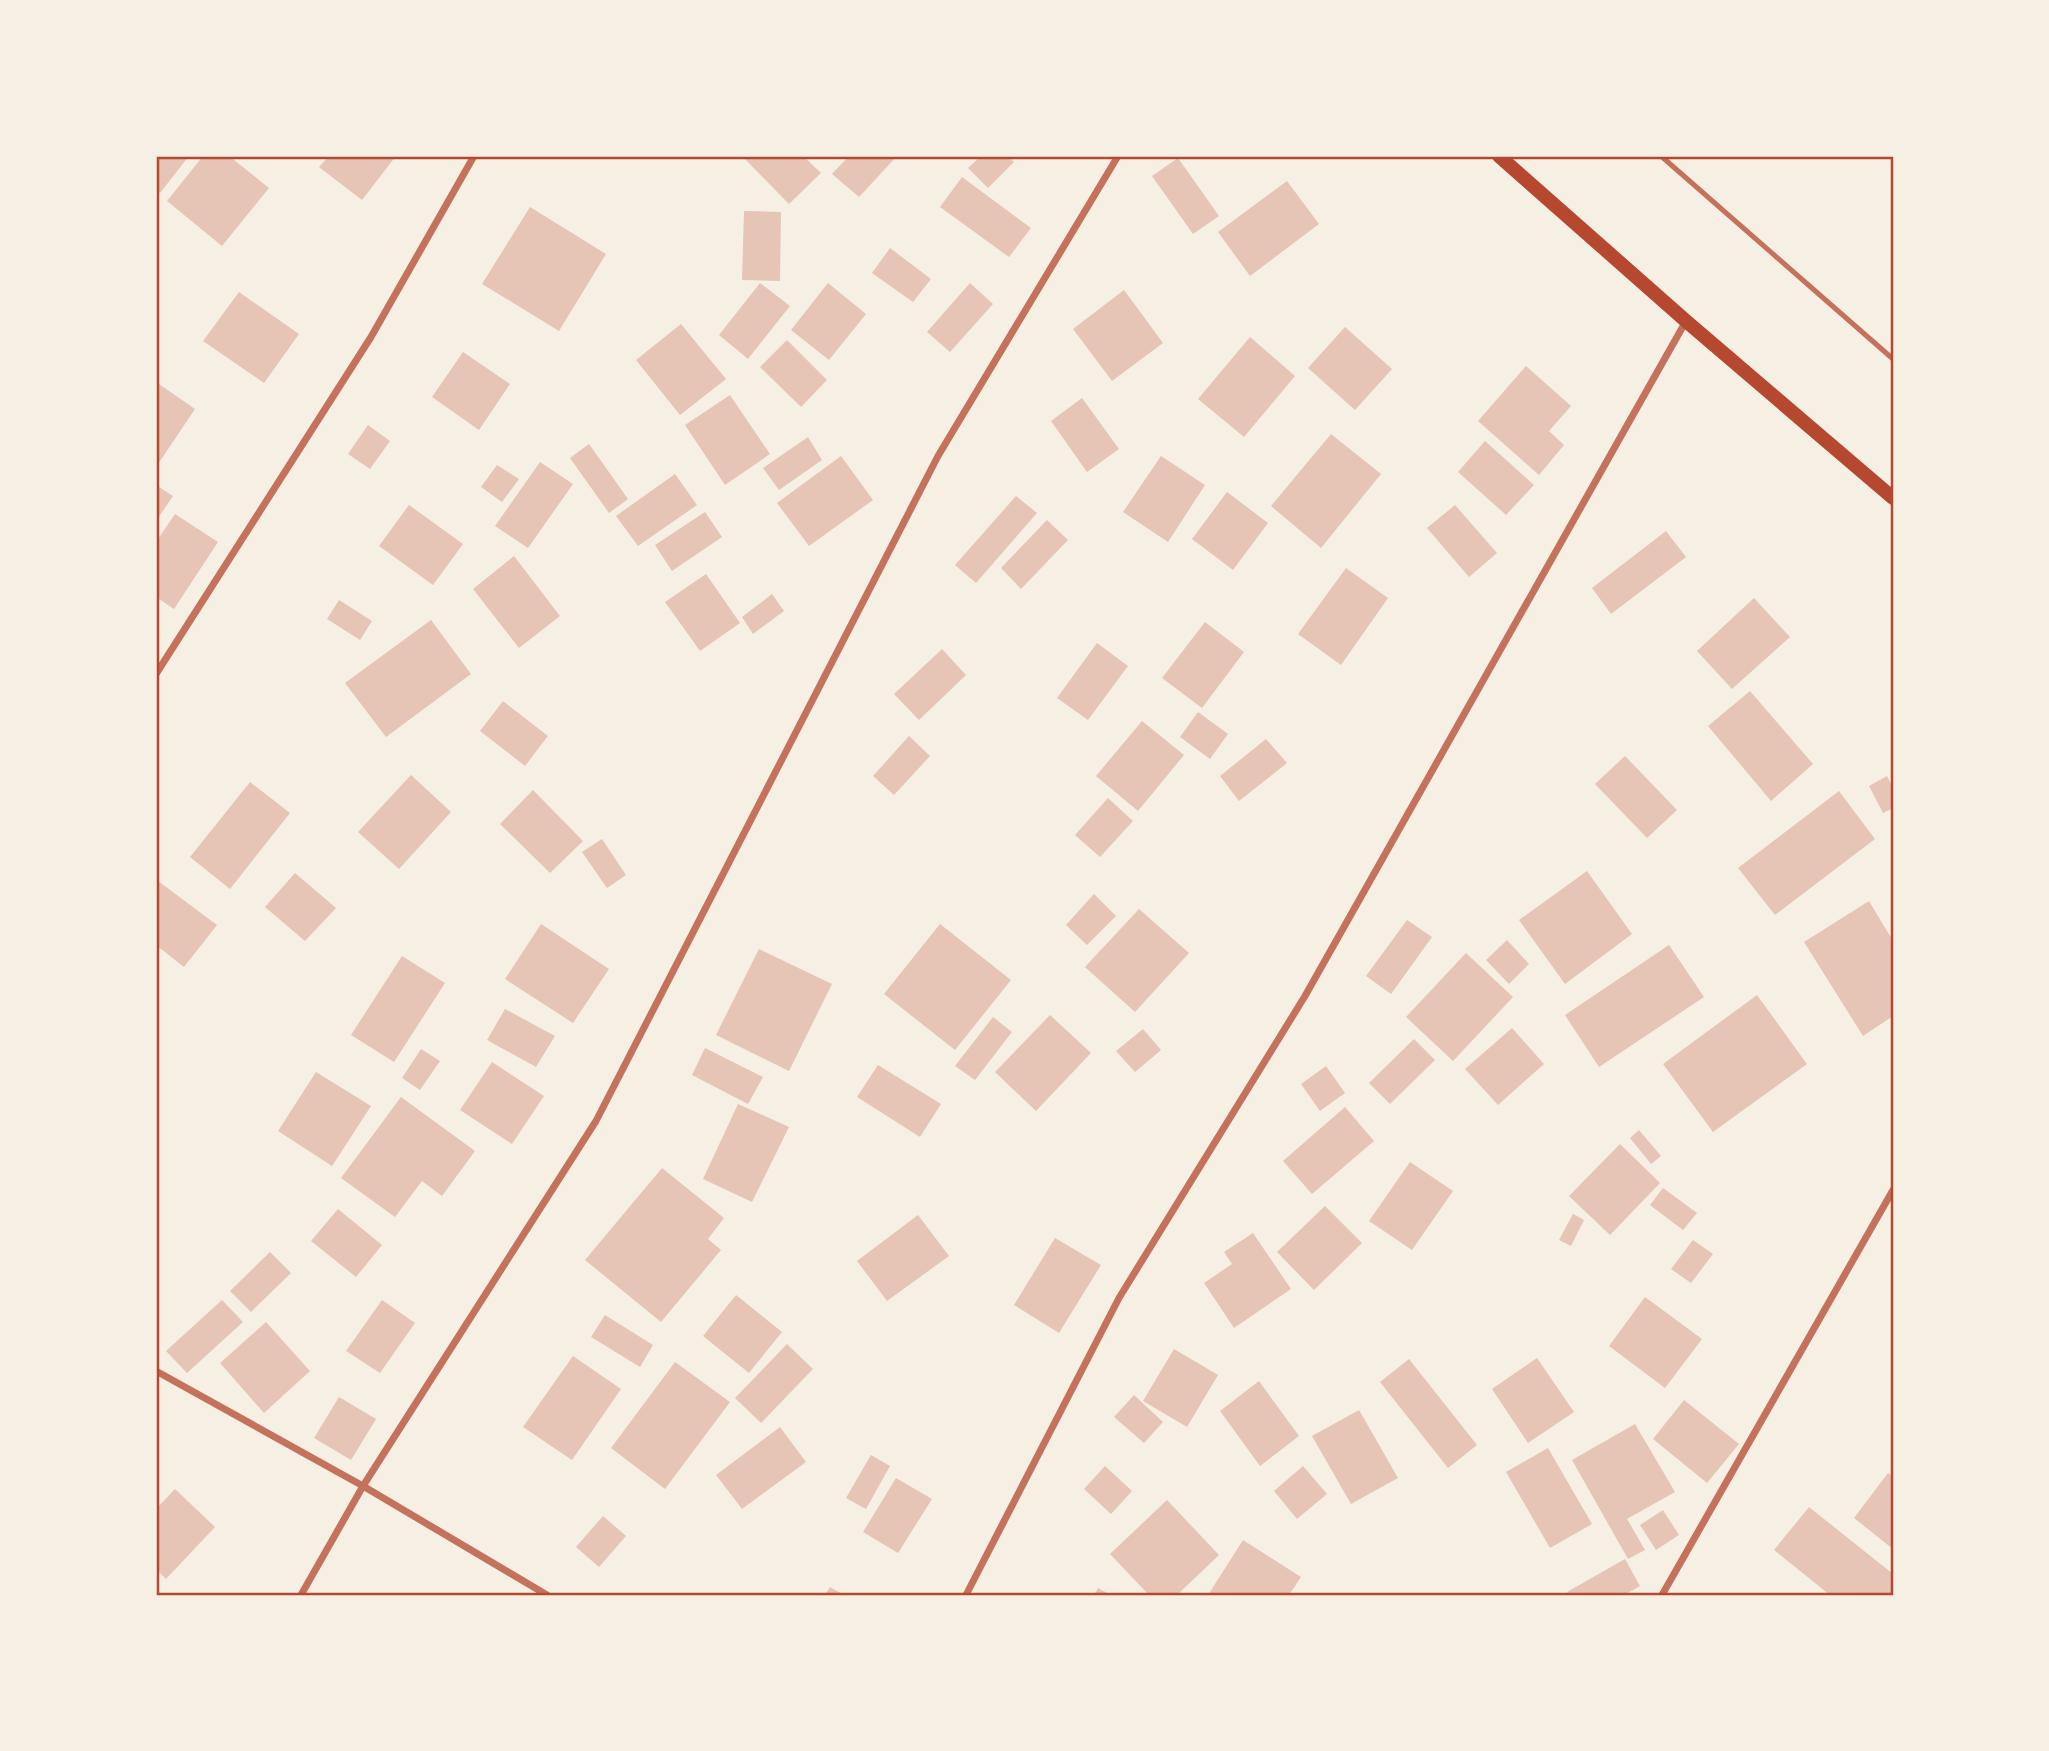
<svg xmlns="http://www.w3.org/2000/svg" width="2049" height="1751" viewBox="0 0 2049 1751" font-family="'Roboto Condensed',sans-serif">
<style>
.building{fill:#e6c5b7}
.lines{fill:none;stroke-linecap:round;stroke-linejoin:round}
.service{stroke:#c5725c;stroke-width:5}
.minor{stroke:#c5725c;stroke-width:7}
.secondary{stroke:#b5482f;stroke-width:14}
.neatline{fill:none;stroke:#b5482f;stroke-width:2.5}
</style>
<rect width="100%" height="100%" fill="#f6efe4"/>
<!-- building -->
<g class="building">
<path d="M156,156H189L160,193L156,190Z"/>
<path d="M203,156H229L269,188L222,246L167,201Z"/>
<path d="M329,156H396L362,200L319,167Z"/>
<path d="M742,156H803L821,173L789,204Z"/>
<path d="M849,156H897L859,197L832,174Z"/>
<path d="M981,156H1008L1014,162L988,188L968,168Z"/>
<path d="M1178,158L1219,216L1193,234L1152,176Z"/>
<path d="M962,177L1031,228L1009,257L940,207Z"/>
<path d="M1287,181L1319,224L1250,276L1218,232Z"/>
<path d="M530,207L606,254L559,331L482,284Z"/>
<path d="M744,211L781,212L780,281L742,280Z"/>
<path d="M890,248L931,279L913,302L872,273Z"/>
<path d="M760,283L790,306L748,359L719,335Z"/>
<path d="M828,283L866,314L829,360L791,330Z"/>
<path d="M970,283L993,304L950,352L927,332Z"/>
<path d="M1124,290L1163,343L1112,381L1073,329Z"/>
<path d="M239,292L299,334L264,383L203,341Z"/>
<path d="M681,324L726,379L680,415L636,360Z"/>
<path d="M1345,327L1392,369L1355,410L1308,368Z"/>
<path d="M1250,337L1295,376L1244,437L1198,399Z"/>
<path d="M787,340L827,380L801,407L760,367Z"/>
<path d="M463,352L510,384L479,430L432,397Z"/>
<path d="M1526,366L1571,406L1549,431L1564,445L1539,475L1478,421Z"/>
<path d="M156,382L195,409L156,467Z"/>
<path d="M730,395L770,454L725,485L685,425Z"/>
<path d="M1082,398L1119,449L1087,472L1051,421Z"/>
<path d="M368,425L390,441L370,469L348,454Z"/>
<path d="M1331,434L1381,474L1321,548L1271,506Z"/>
<path d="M808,437L822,460L779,490L763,468Z"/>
<path d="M1485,441L1534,485L1506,515L1458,472Z"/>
<path d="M589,444L628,499L609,513L570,458Z"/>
<path d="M841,456L873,500L809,546L777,503Z"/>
<path d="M1161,456L1205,485L1168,542L1123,512Z"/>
<path d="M540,462L573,484L528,548L495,526Z"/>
<path d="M497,465L519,479L502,502L481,487Z"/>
<path d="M675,474L697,505L638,546L616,516Z"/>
<path d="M156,485L173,496L156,521Z"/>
<path d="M1227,492L1268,523L1233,570L1192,539Z"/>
<path d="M1016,496L1037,513L976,583L955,565Z"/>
<path d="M409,505L463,544L433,585L379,546Z"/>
<path d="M1455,505L1497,553L1469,577L1427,528Z"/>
<path d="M705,512L722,537L672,571L655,545Z"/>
<path d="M175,514L218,542L174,609L156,597V542Z"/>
<path d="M1047,520L1068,540L1021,589L1001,568Z"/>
<path d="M1666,531L1686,557L1611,614L1592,588Z"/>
<path d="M514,556L560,616L519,648L473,589Z"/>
<path d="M1346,568L1388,598L1341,665L1298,634Z"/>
<path d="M706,574L740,623L700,651L665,602Z"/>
<path d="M772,594L784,611L753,634L742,617Z"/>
<path d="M1754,598L1790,637L1732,689L1697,651Z"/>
<path d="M339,600L372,621L360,640L327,619Z"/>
<path d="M431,620L471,674L386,737L345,683Z"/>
<path d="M1205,622L1244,652L1202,708L1162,678Z"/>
<path d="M1097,643L1128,666L1088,720L1057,698Z"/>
<path d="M942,649L966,675L919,720L894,694Z"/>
<path d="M1750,691L1813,764L1771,801L1708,726Z"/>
<path d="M503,701L548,736L525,766L480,731Z"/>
<path d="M1198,712L1228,734L1210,759L1180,737Z"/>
<path d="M1142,721L1184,755L1138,811L1096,776Z"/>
<path d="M909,736L930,756L894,795L873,776Z"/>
<path d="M1266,739L1287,763L1239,801L1220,776Z"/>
<path d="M1625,756L1677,810L1647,838L1595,784Z"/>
<path d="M411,775L451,812L399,869L358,832Z"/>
<path d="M1887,776L1893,788V808L1883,813L1869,786Z"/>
<path d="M250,782L290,813L230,889L190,857Z"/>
<path d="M533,790L583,841L550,873L500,824Z"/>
<path d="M1839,791L1875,839L1775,915L1738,868Z"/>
<path d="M1108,798L1133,821L1100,857L1075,835Z"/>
<path d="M602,839L626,875L607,888L582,852Z"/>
<path d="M1587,871L1632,934L1565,984L1519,920Z"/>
<path d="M295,873L336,908L305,941L265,907Z"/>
<path d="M158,881L217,925L184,967L156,945V885Z"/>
<path d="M1094,894L1116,916L1087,945L1066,925Z"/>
<path d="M1869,901L1893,941V1016L1863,1036L1804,942Z"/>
<path d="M1139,909L1189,953L1135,1012L1085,967Z"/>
<path d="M1407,920L1432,937L1391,994L1366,976Z"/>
<path d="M541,924L609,969L573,1023L505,979Z"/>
<path d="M940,924L1011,980L955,1050L884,994Z"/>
<path d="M1507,940L1529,964L1509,984L1486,960Z"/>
<path d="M1669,945L1704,997L1599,1067L1565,1015Z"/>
<path d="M759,949L832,984L789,1071L716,1035Z"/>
<path d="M1466,953L1513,997L1453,1061L1406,1017Z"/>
<path d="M402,956L445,983L394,1062L351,1035Z"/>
<path d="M1757,995L1807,1064L1713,1132L1663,1064Z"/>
<path d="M505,1009L555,1036L536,1067L487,1040Z"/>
<path d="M1050,1015L1091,1053L1036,1111L995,1072Z"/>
<path d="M993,1017L1012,1032L975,1080L955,1066Z"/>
<path d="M1512,1028L1544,1064L1498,1105L1465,1069Z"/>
<path d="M1143,1029L1161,1050L1135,1072L1116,1051Z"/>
<path d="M1414,1039L1435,1060L1390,1104L1369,1083Z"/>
<path d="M705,1048L763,1077L748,1104L692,1075Z"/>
<path d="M421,1049L440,1061L420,1090L402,1078Z"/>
<path d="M492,1062L544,1096L512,1144L460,1110Z"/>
<path d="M878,1065L941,1104L920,1137L857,1097Z"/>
<path d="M1326,1066L1345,1093L1320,1111L1301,1084Z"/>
<path d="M316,1072L371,1106L332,1166L278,1131Z"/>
<path d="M401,1097L475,1151L442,1196L422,1181L395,1217L341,1178Z"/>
<path d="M738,1104L789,1127L752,1202L703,1179Z"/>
<path d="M1345,1107L1374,1141L1312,1194L1283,1161Z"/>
<path d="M1639,1130L1661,1156L1651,1164L1630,1138Z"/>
<path d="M1620,1144L1660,1183L1610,1235L1569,1196Z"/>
<path d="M1410,1162L1453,1191L1412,1250L1369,1221Z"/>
<path d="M662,1168L724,1218L708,1239L721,1250L661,1322L585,1260Z"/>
<path d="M1663,1188L1697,1213L1683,1230L1650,1205Z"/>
<path d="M1325,1206L1362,1243L1314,1290L1277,1252Z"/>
<path d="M338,1209L382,1245L356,1277L311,1241Z"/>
<path d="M1573,1214L1584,1220L1571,1246L1559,1240Z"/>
<path d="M918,1215L949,1256L887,1301L857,1261Z"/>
<path d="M1253,1233L1291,1289L1234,1328L1204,1283L1232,1264L1224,1252Z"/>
<path d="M1055,1238L1101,1265L1059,1333L1014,1305Z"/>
<path d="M1693,1240L1713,1254L1691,1283L1671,1269Z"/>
<path d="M270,1252L291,1273L251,1312L230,1291Z"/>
<path d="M736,1295L782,1332L749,1373L703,1336Z"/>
<path d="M1645,1297L1702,1339L1665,1388L1609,1346Z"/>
<path d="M222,1300L243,1322L187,1373L166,1351Z"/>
<path d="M382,1300L415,1323L380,1373L346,1351Z"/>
<path d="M605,1315L653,1345L640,1367L591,1337Z"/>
<path d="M266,1322L310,1371L264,1413L220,1363Z"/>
<path d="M787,1344L813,1369L761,1423L735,1398Z"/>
<path d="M1174,1349L1218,1375L1187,1427L1143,1401Z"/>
<path d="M573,1356L621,1389L572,1460L523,1427Z"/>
<path d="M1537,1358L1574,1412L1528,1443L1492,1389Z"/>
<path d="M1409,1359L1477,1445L1448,1468L1380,1382Z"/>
<path d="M675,1362L730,1402L665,1489L611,1448Z"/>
<path d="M1259,1381L1299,1436L1260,1466L1220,1411Z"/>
<path d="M1134,1395L1163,1422L1144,1443L1114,1417Z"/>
<path d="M339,1397L376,1419L351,1460L314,1438Z"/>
<path d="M1684,1400L1739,1444L1707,1483L1653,1439Z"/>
<path d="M1359,1410L1398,1478L1351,1504L1312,1436Z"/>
<path d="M1635,1424L1675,1492L1627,1519L1645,1550L1628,1559L1572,1460Z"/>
<path d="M780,1427L806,1462L742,1509L716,1475Z"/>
<path d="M1548,1448L1592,1524L1550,1548L1506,1472Z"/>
<path d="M871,1455L890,1466L866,1509L846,1498Z"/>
<path d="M1105,1466L1132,1491L1111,1514L1084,1489Z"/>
<path d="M1303,1466L1327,1494L1297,1519L1274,1491Z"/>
<path d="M1888,1473L1893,1477V1549L1854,1518Z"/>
<path d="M896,1478L932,1499L898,1553L863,1532Z"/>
<path d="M175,1489L215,1527L166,1579L156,1569V1509Z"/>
<path d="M1167,1500L1219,1555L1177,1595H1149L1110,1554Z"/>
<path d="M1809,1507L1893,1574V1595H1830L1774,1550Z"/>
<path d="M1663,1510L1679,1535L1656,1550L1640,1525Z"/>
<path d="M603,1516L626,1536L599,1567L576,1547Z"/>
<path d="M1243,1540L1301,1577L1289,1595H1208Z"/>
<path d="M1625,1559L1640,1586L1624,1595H1569L1567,1592Z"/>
<path d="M830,1587L844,1595H825Z"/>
<path d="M1098,1588L1111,1595H1094Z"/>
</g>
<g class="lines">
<!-- service -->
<path class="service" d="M1661,156L1893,359"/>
<!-- minor -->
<g class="minor">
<path d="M156,674L371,337L474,156"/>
<path d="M156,1371L363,1486L547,1595"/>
<path d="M301,1595L363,1486L596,1121L938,456L1118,156"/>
<path d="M966,1595L1119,1298L1305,996L1686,321"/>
<path d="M1662,1595L1893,1190"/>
</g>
<!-- secondary -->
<path class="secondary" d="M1499,156L1686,321L1893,498"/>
</g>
<!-- border -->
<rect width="2049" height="1751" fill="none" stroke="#f6efe4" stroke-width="315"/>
<rect x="158" y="158" width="1734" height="1436" class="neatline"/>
</svg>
